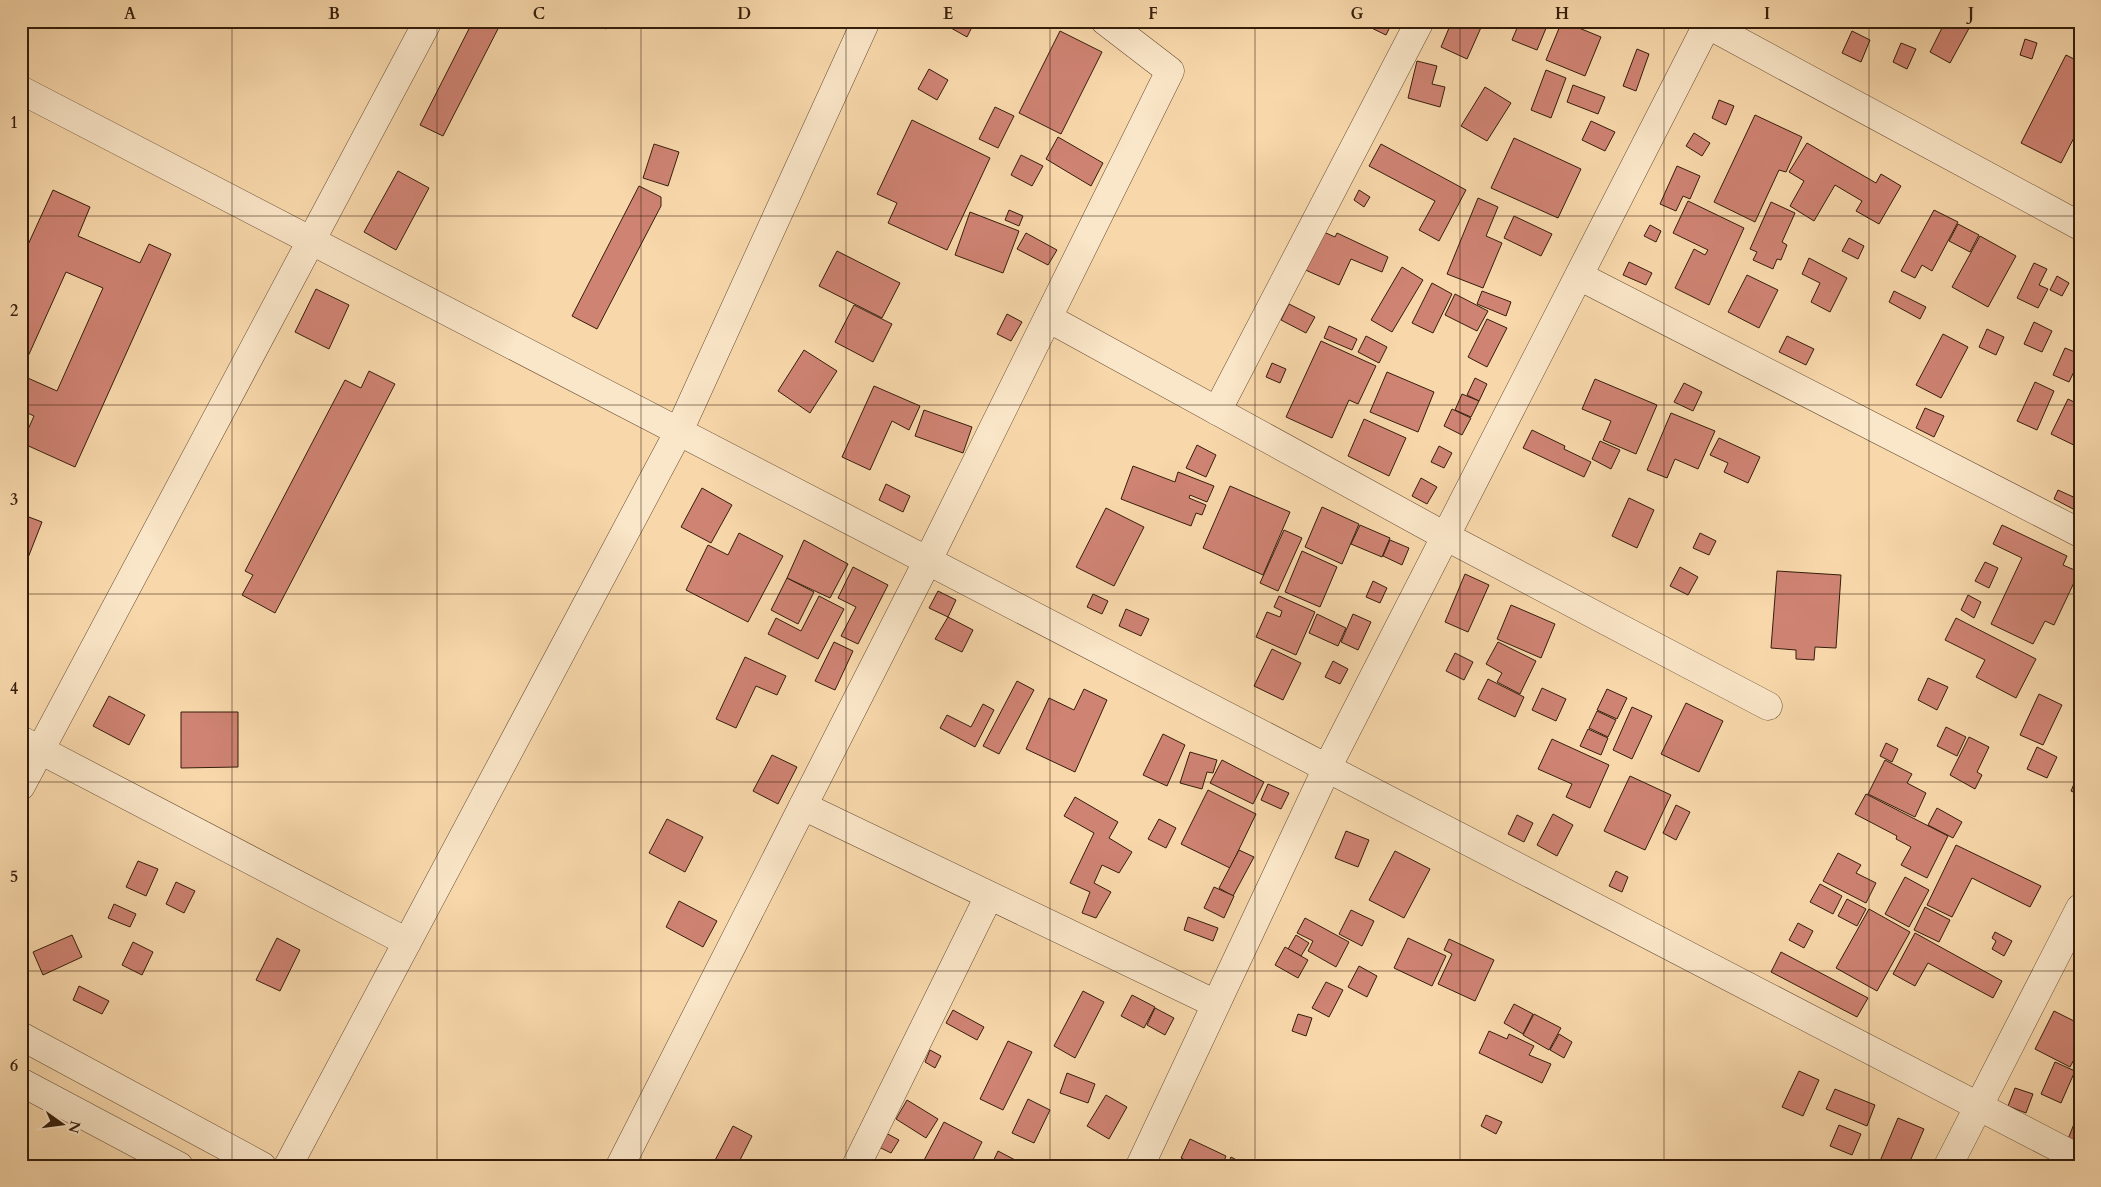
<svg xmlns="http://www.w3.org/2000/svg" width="2101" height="1187" viewBox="0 0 2101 1187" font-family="Cardo,serif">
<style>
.building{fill:#cf8373;stroke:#351e0b}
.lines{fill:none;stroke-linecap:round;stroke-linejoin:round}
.minor-casing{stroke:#664c33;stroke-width:29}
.tertiary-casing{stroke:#664c33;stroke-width:29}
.minor{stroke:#fae6c8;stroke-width:28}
.tertiary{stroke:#fae6c8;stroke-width:28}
.grid{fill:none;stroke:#351e0b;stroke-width:1;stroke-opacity:0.55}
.neatline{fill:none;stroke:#351e0b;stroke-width:2}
.grid-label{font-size:16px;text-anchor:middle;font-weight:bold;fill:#351e0b}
</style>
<rect width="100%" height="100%" fill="#f8d8ab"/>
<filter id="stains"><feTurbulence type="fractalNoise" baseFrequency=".004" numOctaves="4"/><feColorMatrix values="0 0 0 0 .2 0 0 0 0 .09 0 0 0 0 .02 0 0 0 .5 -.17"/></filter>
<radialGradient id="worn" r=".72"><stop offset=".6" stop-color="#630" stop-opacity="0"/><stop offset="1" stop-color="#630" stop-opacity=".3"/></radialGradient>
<!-- building -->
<g class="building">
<path d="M473,21H502L443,136L420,125Z"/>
<path d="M590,21H609L606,29Z"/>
<path d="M955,21H975L967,37L951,28Z"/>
<path d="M1357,21H1393L1386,35Z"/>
<path d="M1452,21L1483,23L1467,59L1441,47Z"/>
<path d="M1520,21H1549L1537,50L1512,40Z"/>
<path d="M1562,21L1601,37L1585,76L1546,60Z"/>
<path d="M1944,21H1973L1950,63L1930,52L1945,22Z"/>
<path d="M1060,31L1102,52L1061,134L1019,113Z"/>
<path d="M1852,31L1870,40L1861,62L1842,53Z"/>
<path d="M2025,39L2037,43L2032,59L2020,55Z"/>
<path d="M1901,43L1916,49L1907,69L1893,62Z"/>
<path d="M1637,49L1649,54L1636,91L1623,86Z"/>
<path d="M2066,55L2080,62V126L2061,163L2021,143Z"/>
<path d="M1417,61L1437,66L1432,84L1445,87L1440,107L1408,98Z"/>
<path d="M929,69L948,80L937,100L918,89Z"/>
<path d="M1546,70L1566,78L1551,118L1531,110Z"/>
<path d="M1573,85L1605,97L1598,114L1567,102Z"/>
<path d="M1485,87L1511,103L1487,141L1461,126Z"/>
<path d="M1719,100L1734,106L1726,125L1712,118Z"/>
<path d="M995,107L1014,116L998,148L979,139Z"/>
<path d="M1755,115L1802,137L1786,172L1779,170L1755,222L1714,202Z"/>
<path d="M912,120L990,158L947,250L888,223L897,203L877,194Z"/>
<path d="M1591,121L1615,132L1605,151L1582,140Z"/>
<path d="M1694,133L1710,143L1702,156L1686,146Z"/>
<path d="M1058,137L1103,163L1091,186L1046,159Z"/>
<path d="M1514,138L1581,169L1558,218L1491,188Z"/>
<path d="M1807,143L1876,183L1881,174L1901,186L1879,224L1856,211L1862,201L1835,185L1814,221L1790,206L1804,181L1789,172Z"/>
<path d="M654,144L679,152L668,186L643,178Z"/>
<path d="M1381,144L1466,190L1439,241L1419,230L1435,201L1369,166Z"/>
<path d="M1021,155L1043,166L1032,186L1011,175Z"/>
<path d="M1677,166L1700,176L1690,199L1683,196L1676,211L1660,204Z"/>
<path d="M398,171L429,188L396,250L364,232Z"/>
<path d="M639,186L661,197V206L597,329L572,316Z"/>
<path d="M53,190L90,207L78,236L140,263L149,244L171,254L75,467L22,443L34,416L21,410V375L57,391L103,288L66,272L21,372V260Z"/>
<path d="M1359,190L1370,197L1364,207L1354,200Z"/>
<path d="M1478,198L1498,207L1486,236L1502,243L1483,288L1447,274Z"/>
<path d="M1688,201L1744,228L1709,305L1675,288L1694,249L1705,255L1708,250L1673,233Z"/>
<path d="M1771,202L1795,213L1782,242L1787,245L1781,260L1777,259L1773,269L1753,260L1757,252L1750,249Z"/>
<path d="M1009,210L1023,216L1019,226L1005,220Z"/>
<path d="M1934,210L1958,222L1932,271L1922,265L1915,278L1901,271Z"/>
<path d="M970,212L1019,231L1003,273L955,255Z"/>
<path d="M1514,216L1552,234L1541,256L1504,238Z"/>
<path d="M1958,224L1979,235L1970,252L1949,241Z"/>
<path d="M1650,225L1661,231L1656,242L1644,236Z"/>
<path d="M1319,230L1335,237L1337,233L1388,257L1382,272L1351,259L1339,285L1301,268Z"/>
<path d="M1026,233L1057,250L1048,265L1017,249Z"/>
<path d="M1980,236L2016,256L1988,307L1952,287Z"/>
<path d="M1849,238L1864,246L1858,259L1842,251Z"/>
<path d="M837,251L900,283L882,318L819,286Z"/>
<path d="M1809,258L1847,278L1830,312L1811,302L1820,283L1802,274Z"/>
<path d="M1629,262L1652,273L1646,285L1623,275Z"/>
<path d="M2034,263L2047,269L2039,285L2048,289L2038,308L2017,298Z"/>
<path d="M1402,267L1423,280L1392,332L1371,320Z"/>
<path d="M1747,275L1778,290L1759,328L1728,312Z"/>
<path d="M2057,276L2069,283L2062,296L2050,290Z"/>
<path d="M1432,283L1452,294L1433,333L1412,323Z"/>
<path d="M316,289L349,305L329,349L295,332Z"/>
<path d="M1482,291L1511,302L1506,316L1477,304Z"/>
<path d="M1894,291L1926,307L1920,319L1889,302Z"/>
<path d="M1455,294L1488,311L1477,331L1445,315Z"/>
<path d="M1289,304L1315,317L1306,333L1281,320Z"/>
<path d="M854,305L892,324L873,362L835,342Z"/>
<path d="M1007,314L1022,322L1011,341L997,334Z"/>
<path d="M1487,319L1507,328L1487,367L1468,357Z"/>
<path d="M2034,322L2052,331L2042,352L2024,344Z"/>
<path d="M1329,326L1357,339L1352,350L1324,338Z"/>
<path d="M1987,329L2004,337L1996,355L1979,347Z"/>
<path d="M1943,334L1968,347L1941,398L1916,385Z"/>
<path d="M1366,336L1387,347L1379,363L1358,352Z"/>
<path d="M1787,336L1814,349L1806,365L1779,352Z"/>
<path d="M1321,341L1376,366L1358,404L1349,400L1332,438L1286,417Z"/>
<path d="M2065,348L2080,354V359L2069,382L2053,375Z"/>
<path d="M804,350L837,371L810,413L778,391Z"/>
<path d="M1272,363L1286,369L1280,383L1266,377Z"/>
<path d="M369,371L395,384L275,613L242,595L253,575L245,571L345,380L361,388Z"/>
<path d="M1387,372L1434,392L1418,432L1370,412Z"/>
<path d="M1475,378L1487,384L1479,401L1467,395Z"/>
<path d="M1595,379L1657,405L1636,454L1603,440L1611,421L1582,409Z"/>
<path d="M2035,382L2054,391L2037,430L2017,421Z"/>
<path d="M1684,383L1702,392L1693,411L1674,402Z"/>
<path d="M874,386L920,406L909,430L892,421L870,470L842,457Z"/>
<path d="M1462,394L1479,401L1471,417L1455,410Z"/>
<path d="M2068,399L2080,405V448L2051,434Z"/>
<path d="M1925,408L1944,416L1934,437L1916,428Z"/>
<path d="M1452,409L1471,418L1462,435L1444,426Z"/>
<path d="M924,410L972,427L963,453L915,436Z"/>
<path d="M1671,413L1715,431L1698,469L1675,459L1667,478L1647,470Z"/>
<path d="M1364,419L1406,438L1389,476L1348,456Z"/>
<path d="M1532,430L1565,446L1564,449L1591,462L1584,477L1523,448Z"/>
<path d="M1719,438L1760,457L1748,483L1724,472L1728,463L1710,455Z"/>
<path d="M1600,441L1620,450L1611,469L1592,459Z"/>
<path d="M1197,445L1216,455L1206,477L1186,468Z"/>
<path d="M1439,446L1452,453L1444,468L1431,462Z"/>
<path d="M1133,466L1175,482L1178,472L1214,486L1207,502L1190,495L1189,498L1206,505L1202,515L1196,513L1191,526L1121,499Z"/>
<path d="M1421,478L1437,487L1427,504L1412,496Z"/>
<path d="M886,484L910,496L903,512L879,500Z"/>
<path d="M1230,486L1290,512L1263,575L1203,548Z"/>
<path d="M702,488L732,505L711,543L681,527Z"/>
<path d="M2058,490L2080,500L2075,510L2054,499Z"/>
<path d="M1629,498L1654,510L1637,548L1612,536Z"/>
<path d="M1322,507L1359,524L1342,564L1305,547Z"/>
<path d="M1106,508L1144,527L1114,586L1076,567Z"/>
<path d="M21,514L42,522L24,568L21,567Z"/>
<path d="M1360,525L1390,538L1382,557L1351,544Z"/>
<path d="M2002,525L2067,556L2063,565L2079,572L2054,625L2045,621L2033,644L1991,624L2022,558L1993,544Z"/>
<path d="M1284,530L1302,538L1278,591L1260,583Z"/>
<path d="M739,533L783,556L748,622L686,590L708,545L728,555Z"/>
<path d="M1700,533L1716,541L1709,555L1693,548Z"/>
<path d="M804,540L848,564L830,598L787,578Z"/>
<path d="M1390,540L1409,548L1402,565L1383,556Z"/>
<path d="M1302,551L1337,567L1320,607L1285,592Z"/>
<path d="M1985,562L1998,568L1989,588L1975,581Z"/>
<path d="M853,567L888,585L858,644L841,636L856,607L838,598Z"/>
<path d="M1680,567L1698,577L1688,595L1670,586Z"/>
<path d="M1777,571L1841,575L1836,648L1815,647L1814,660L1796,659V650L1771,648Z"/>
<path d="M1465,574L1489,585L1468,632L1445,622Z"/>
<path d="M787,578L814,592L798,624L771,610Z"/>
<path d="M1373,581L1387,588L1380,603L1366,597Z"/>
<path d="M938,591L956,600L948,617L929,608Z"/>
<path d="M1093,594L1108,601L1102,614L1087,607Z"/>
<path d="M1968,595L1981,602L1974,618L1961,610Z"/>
<path d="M819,596L844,609L818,659L768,634L776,618L801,631Z"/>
<path d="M1279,596L1315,612L1296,655L1256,637L1267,612L1280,617L1282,611L1274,607Z"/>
<path d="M1511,605L1555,624L1541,658L1497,639Z"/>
<path d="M1126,609L1149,619L1141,636L1119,626Z"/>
<path d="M1317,614L1346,628L1338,646L1309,633Z"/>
<path d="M1353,614L1371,622L1358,650L1341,642Z"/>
<path d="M948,617L973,630L962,652L935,639Z"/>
<path d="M1956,618L2036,659L2016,698L1976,677L1985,660L1945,640Z"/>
<path d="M834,642L853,651L835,690L815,681Z"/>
<path d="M1498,642L1536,661L1520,694L1497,682L1502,673L1486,664Z"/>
<path d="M1272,649L1301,663L1283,700L1254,686Z"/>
<path d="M1455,653L1473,662L1464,680L1446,671Z"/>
<path d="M745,657L786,676L777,695L756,686L736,728L716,719Z"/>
<path d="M1333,661L1348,669L1340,684L1325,677Z"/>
<path d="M1928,678L1948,687L1937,710L1918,700Z"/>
<path d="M1488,679L1524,697L1515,717L1478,699Z"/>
<path d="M1017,681L1034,690L999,754L983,746Z"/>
<path d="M1542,688L1566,699L1556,721L1532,710Z"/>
<path d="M1084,689L1107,700L1075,772L1026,749L1049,698L1074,710Z"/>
<path d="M1607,689L1627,698L1617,719L1597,710Z"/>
<path d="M2039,694L2062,705L2043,745L2020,735Z"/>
<path d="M109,696L145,715L129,745L93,726Z"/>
<path d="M1686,703L1723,721L1699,772L1661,754Z"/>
<path d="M983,704L994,710L975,747L940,728L947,715L971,727Z"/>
<path d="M1632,707L1652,716L1632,759L1613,750Z"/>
<path d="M1597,711L1616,720L1608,737L1589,728Z"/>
<path d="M181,712H238V767L181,768Z"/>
<path d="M1946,727L1966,737L1957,756L1937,746Z"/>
<path d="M1588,729L1608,738L1601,755L1580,746Z"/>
<path d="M1163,734L1185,745L1167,786L1143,775Z"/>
<path d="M1969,737L1989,747L1977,772L1982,775L1975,789L1950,775Z"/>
<path d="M1552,739L1609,765L1590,808L1566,797L1572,784L1538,769Z"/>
<path d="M1886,743L1898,749L1892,762L1880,756Z"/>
<path d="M2037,747L2057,757L2047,778L2027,769Z"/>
<path d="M1190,752L1217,760L1213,773L1207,772L1202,789L1180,783Z"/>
<path d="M772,755L797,767L778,804L753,791Z"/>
<path d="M1222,760L1264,782L1253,804L1210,783Z"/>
<path d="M1885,760L1912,774L1907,783L1926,793L1915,817L1868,794Z"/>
<path d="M2079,772L2080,773V795L2071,791Z"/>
<path d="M1630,776L1671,795L1645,850L1604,831Z"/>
<path d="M1268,784L1289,793L1281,809L1261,800Z"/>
<path d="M1208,790L1256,814L1230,868L1181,844Z"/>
<path d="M1866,794L1948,836L1927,878L1901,865L1911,847L1896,839L1897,836L1855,814Z"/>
<path d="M1075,797L1118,822L1109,838L1132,852L1119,873L1102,865L1094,883L1111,892L1096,918L1082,913L1090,892L1070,883L1094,833L1064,816Z"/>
<path d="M1676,805L1690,812L1676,840L1663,833Z"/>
<path d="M1937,808L1962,822L1953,838L1928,825Z"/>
<path d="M1553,814L1573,825L1557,856L1537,845Z"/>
<path d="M1517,815L1533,823L1524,842L1508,834Z"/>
<path d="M667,819L703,837L685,872L649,853Z"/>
<path d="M1159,819L1176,828L1166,848L1148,839Z"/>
<path d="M1346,831L1369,840L1358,867L1335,858Z"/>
<path d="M1956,845L2041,886L2030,907L1972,878L1952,917L1927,905Z"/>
<path d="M1239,850L1254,857L1233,896L1219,888Z"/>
<path d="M1395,851L1430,869L1404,918L1369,900Z"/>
<path d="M1838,853L1861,865L1856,873L1876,883L1866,903L1823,881Z"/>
<path d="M138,861L158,869L146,896L126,887Z"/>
<path d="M1616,871L1628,877L1622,892L1609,886Z"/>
<path d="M1905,877L1929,890L1909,927L1885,914Z"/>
<path d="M176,882L195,891L184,913L166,904Z"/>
<path d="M1820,884L1842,896L1833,914L1810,902Z"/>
<path d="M1214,887L1234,896L1224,918L1204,908Z"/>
<path d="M1847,899L1866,909L1857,926L1838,916Z"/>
<path d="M679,901L717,921L703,947L666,927Z"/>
<path d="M114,904L136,914L130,927L108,918Z"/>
<path d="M1925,907L1950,920L1939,942L1914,930Z"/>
<path d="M1869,909L1910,932L1877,991L1836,968Z"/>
<path d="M1351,910L1374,921L1362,946L1339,934Z"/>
<path d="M1188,917L1218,928L1213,941L1184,930Z"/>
<path d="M1305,918L1349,942L1336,967L1308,951L1313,941L1297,933Z"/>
<path d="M1798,923L1813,931L1804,948L1789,940Z"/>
<path d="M1995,932L2012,941L2004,956L1992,949L1996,941L1992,938Z"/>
<path d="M1915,933L2002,981L1993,998L1928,963L1915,986L1893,974Z"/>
<path d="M72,935L82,957L43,975L33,952Z"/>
<path d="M1296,935L1309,943L1301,956L1288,949Z"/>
<path d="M277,938L300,950L280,991L256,980Z"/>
<path d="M1408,938L1446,956L1432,986L1394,968Z"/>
<path d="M1449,939L1494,960L1475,1001L1438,984L1452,954L1444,950Z"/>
<path d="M133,942L153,952L142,975L122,965Z"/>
<path d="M1285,947L1308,960L1298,978L1275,965Z"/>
<path d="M1781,952L1868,998L1857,1017L1771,972Z"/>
<path d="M1359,966L1377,976L1367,997L1348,987Z"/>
<path d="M1326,982L1343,990L1329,1017L1312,1008Z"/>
<path d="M79,986L109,1001L102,1014L73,1000Z"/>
<path d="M1083,991L1104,1002L1075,1058L1054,1046Z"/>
<path d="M1132,995L1155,1007L1144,1028L1121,1016Z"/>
<path d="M1514,1004L1533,1014L1523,1034L1504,1023Z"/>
<path d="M1155,1008L1174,1018L1165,1035L1147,1025Z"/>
<path d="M953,1010L984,1027L977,1040L946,1023Z"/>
<path d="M2054,1011L2080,1024V1048L2070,1067L2035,1049Z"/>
<path d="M1298,1014L1312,1018L1306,1036L1292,1031Z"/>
<path d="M1534,1014L1561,1028L1549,1050L1523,1035Z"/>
<path d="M1489,1031L1507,1039L1509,1034L1534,1046L1529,1055L1551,1064L1542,1083L1479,1053Z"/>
<path d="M1559,1034L1572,1042L1564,1058L1550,1050Z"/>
<path d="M1008,1041L1032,1052L1003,1110L980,1099Z"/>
<path d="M930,1050L941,1056L935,1068L925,1062Z"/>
<path d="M2055,1062L2075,1071L2061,1103L2041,1094Z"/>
<path d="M1799,1071L1819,1080L1803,1116L1782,1107Z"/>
<path d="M1067,1073L1095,1084L1088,1103L1060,1093Z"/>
<path d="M2015,1088L2033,1094L2026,1113L2008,1106Z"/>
<path d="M1835,1089L1875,1105L1867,1126L1826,1109Z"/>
<path d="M1106,1095L1127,1107L1109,1139L1087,1126Z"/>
<path d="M1028,1099L1050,1110L1034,1143L1012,1133Z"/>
<path d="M907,1100L938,1119L926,1138L896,1119Z"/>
<path d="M2078,1114L2080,1115V1144L2068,1139Z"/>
<path d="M1486,1115L1502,1122L1496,1134L1481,1126Z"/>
<path d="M1898,1118L1924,1129L1908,1166H1878Z"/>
<path d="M944,1122L982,1142L970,1166H921Z"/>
<path d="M1839,1125L1861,1134L1852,1155L1830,1146Z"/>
<path d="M733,1126L752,1136L737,1166H712Z"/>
<path d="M884,1132L899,1140L891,1153L877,1146Z"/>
<path d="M1190,1139L1226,1156L1222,1166H1197L1181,1158Z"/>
<path d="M998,1151L1017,1161L1015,1166H991Z"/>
<path d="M1231,1157L1248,1166H1227Z"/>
<path d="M1025,1160L1038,1166H1022Z"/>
</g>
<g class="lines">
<!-- minor casing -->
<g class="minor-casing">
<g id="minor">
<path d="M1701,21L2080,226"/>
<path d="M21,90L2080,1159"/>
<path d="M1579,276L2080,533"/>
<path d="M1048,318L1445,536L1768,706"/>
<path d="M1217,411L1420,21"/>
<path d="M21,740L407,942"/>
<path d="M21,786L428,21"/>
<path d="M803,806L1216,1004"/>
<path d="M288,1166L679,431L866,21"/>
<path d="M620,1166L928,560L1170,71L1105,21"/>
<path d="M856,1166L989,896"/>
<path d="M1140,1166L1327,768L1709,21"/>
<path d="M1948,1166L2080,908"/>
</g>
</g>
<!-- tertiary casing -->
<g class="tertiary-casing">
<g id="tertiary">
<path d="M21,1036L262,1166"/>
<path d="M21,1082L179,1166"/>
</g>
</g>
<!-- minor -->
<use href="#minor" class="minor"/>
<!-- tertiary -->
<use href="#tertiary" class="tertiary"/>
</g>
<!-- grid -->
<path class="grid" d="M232,21V1166M437,21V1166M641,21V1166M846,21V1166M1050,21V1166M1255,21V1166M1460,21V1166M1664,21V1166M1869,21V1166M21,216H2080M21,405H2080M21,594H2080M21,782H2080M21,971H2080"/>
<!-- margin -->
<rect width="2101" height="1187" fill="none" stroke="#f8d8ab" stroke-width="55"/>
<!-- north arrow -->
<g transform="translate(62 1124) rotate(104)" stroke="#fae6c8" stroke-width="4" paint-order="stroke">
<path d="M0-4L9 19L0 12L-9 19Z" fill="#351e0b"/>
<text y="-8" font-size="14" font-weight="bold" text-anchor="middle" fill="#351e0b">N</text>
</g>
<rect x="28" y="28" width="2046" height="1132" class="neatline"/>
<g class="grid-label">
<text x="130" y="19">A</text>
<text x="334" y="19">B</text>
<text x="539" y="19">C</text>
<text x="744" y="19">D</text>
<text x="948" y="19">E</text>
<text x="1153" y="19">F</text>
<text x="1357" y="19">G</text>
<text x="1562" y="19">H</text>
<text x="1767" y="19">I</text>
<text x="1971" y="19">J</text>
<text x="14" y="128">1</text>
<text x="14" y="316">2</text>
<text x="14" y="505">3</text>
<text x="14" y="694">4</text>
<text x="14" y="882">5</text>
<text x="14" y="1071">6</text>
</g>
<rect width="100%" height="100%" filter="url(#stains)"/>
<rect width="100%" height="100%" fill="url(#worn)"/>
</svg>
